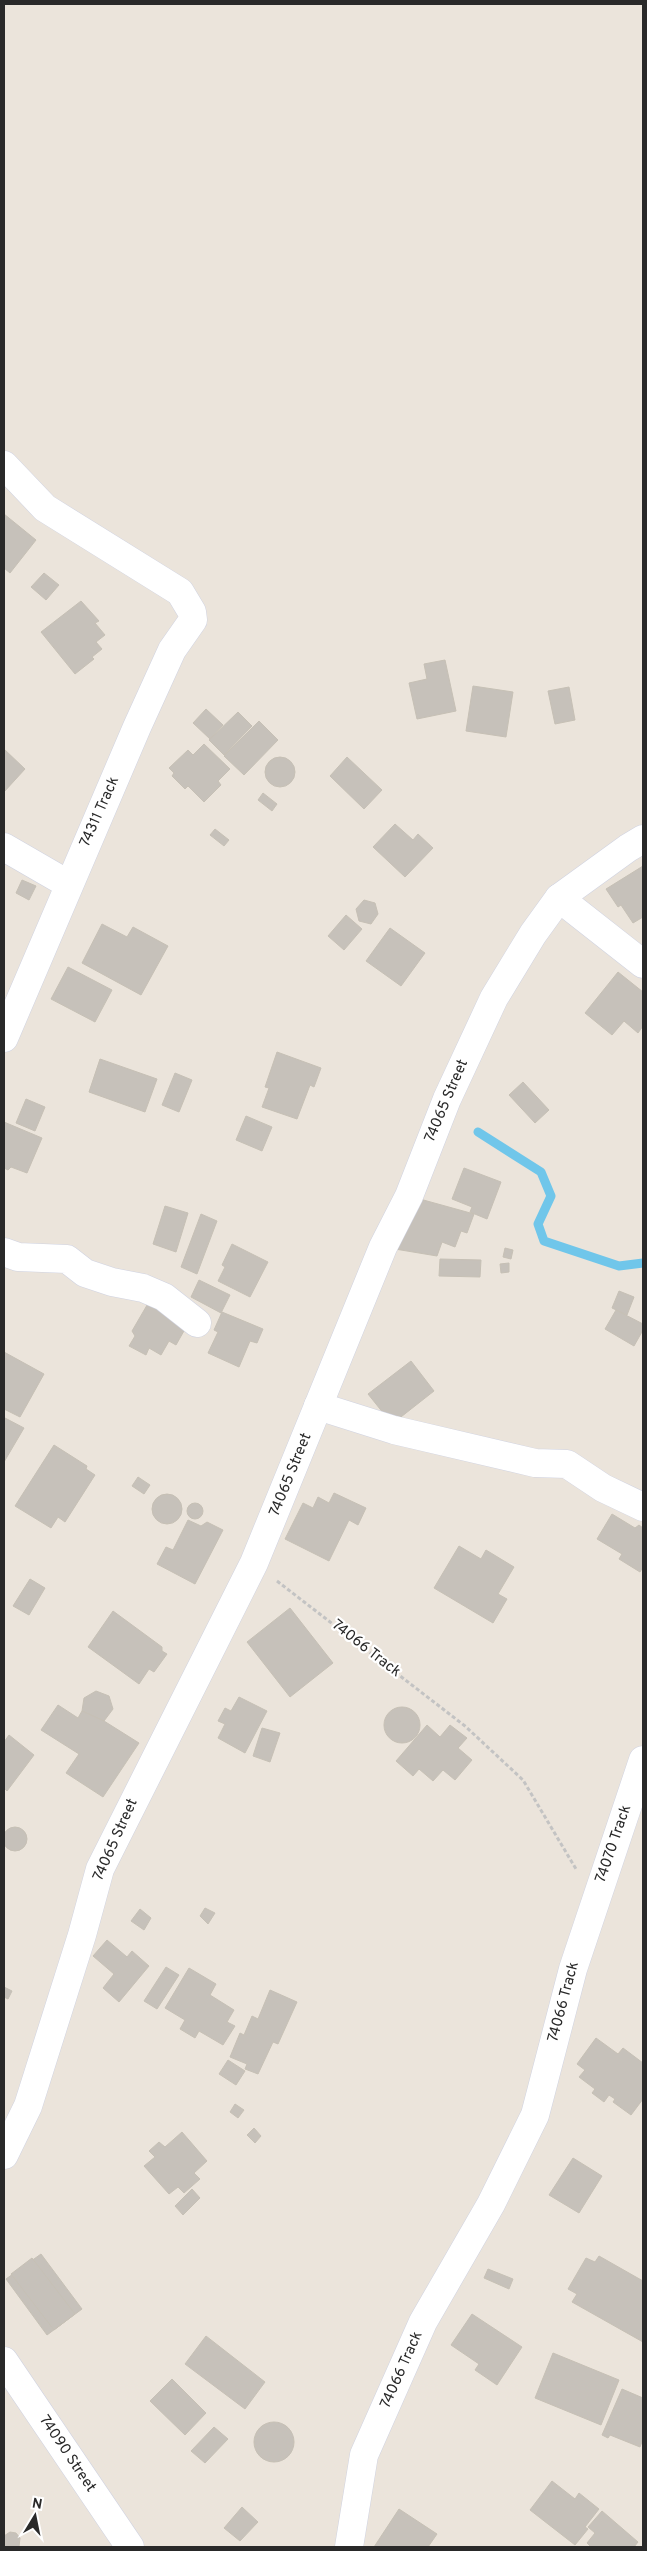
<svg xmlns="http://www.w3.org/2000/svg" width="647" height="2551" viewBox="0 0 647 2551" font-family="Overpass,sans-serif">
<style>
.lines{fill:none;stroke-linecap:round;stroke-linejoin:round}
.stream{stroke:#70c6ea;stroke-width:9}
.building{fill:#c6c1ba;stroke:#c6c0b5}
.minor-casing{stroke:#d0d3e1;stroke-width:29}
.path{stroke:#c3c3c3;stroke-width:3;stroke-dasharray:4 2.5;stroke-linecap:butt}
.minor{stroke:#fff;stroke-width:28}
.labels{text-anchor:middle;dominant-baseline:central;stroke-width:4.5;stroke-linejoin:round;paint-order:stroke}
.street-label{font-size:15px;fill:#292929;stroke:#fff}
</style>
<rect width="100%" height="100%" fill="#ebe4db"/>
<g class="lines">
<!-- stream -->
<path class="stream" d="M478,1132L541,1172L551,1196L538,1224L544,1241L619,1266L643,1263"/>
</g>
<!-- building -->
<g class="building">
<path d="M4,514L36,540L10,573L4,568Z"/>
<path d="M44,573L59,585L46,600L31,587Z"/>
<path d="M81,601L99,621L95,623L105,635L96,642L102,649L92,657L94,659L75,674L41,632Z"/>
<path d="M445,660L456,711L417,719L409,683L427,679L424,664Z"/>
<path d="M473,686L513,692L506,737L466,731Z"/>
<path d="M569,687L575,720L555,724L548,691Z"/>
<path d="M206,709L223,725L210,739L193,723Z"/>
<path d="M238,712L252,726L224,755L209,740Z"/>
<path d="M259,721L278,740L244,775L224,756Z"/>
<path d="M204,744L230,769L218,781L221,785L204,802L188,786L185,789L172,776L174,773L169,768L188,750L193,755Z"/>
<path d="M4,749L25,769L4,792Z"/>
<path d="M347,757L382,790L364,809L330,776Z"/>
<circle cx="280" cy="772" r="15"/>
<path d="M263,793L277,804L272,811L258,800Z"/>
<path d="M395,824L413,840L418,834L433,848L405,877L373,847Z"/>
<path d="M215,829L229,840L224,846L210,835Z"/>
<path d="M643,866V917L633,923L621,905L618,907L606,889Z"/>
<path d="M22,880L36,886L29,900L16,893Z"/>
<path d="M364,900L375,903L378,914L371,924L359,921L356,909Z"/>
<path d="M346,915L362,929L344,950L328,936Z"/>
<path d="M102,924L127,937L133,927L168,946L141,995L82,963Z"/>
<path d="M390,928L425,953L401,986L366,961Z"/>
<path d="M68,967L112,990L95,1022L51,999Z"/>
<path d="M618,972L643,992V1026L638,1033L624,1021L612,1035L585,1013Z"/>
<path d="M277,1052L321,1068L314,1087L310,1085L297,1119L262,1107L269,1088L265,1087Z"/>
<path d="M100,1059L157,1079L145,1112L89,1092Z"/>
<path d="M175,1073L192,1080L179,1112L162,1105Z"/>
<path d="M523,1082L549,1110L535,1123L509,1095Z"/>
<path d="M26,1099L45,1107L35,1131L16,1123Z"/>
<path d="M246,1116L272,1127L262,1151L236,1140Z"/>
<path d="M4,1122L42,1138L27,1173L11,1167L8,1170L4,1168Z"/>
<path d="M464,1168L501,1182L487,1219L470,1212L472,1207L452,1199Z"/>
<path d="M409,1196L474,1214L467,1233L461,1231L455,1247L442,1242L437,1256L383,1247Z"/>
<path d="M165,1206L188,1213L176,1252L153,1244Z"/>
<path d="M201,1214L217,1221L197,1274L181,1267Z"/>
<path d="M232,1244L268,1262L250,1297L218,1281L225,1267L222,1265Z"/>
<path d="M505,1248L513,1250L511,1259L503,1257Z"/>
<path d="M440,1259L481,1260L480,1277L439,1276Z"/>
<path d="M509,1263V1272L501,1273L500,1264Z"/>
<path d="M199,1280L230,1295L221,1313L191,1297Z"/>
<path d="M619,1291L634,1297L627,1315L612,1308Z"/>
<path d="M150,1300L189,1322L176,1345L169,1341L161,1355L149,1348L146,1355L129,1346L135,1336L132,1331Z"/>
<path d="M616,1310L643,1324V1330L634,1346L605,1329Z"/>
<path d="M222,1312L263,1329L257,1343L250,1341L239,1367L208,1353L218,1332L214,1330Z"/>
<path d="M4,1352L44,1374L20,1417L4,1409Z"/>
<path d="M411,1361L434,1391L392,1424L368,1394Z"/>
<path d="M5,1418L24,1428L4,1462V1420Z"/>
<path d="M54,1445L87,1466L86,1469L95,1475L65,1522L58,1517L51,1528L15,1506Z"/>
<path d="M138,1477L150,1485L144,1494L132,1486Z"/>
<path d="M334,1493L366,1508L358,1525L349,1520L329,1561L285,1539L303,1503L313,1508L318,1497L329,1503Z"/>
<circle cx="167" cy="1509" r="15"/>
<circle cx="195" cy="1511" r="8"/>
<path d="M612,1514L635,1528L639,1525L643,1528V1567L640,1572L619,1559L622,1554L597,1539Z"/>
<path d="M188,1520L201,1526L207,1522L223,1530L195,1584L157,1564L166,1547L173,1550Z"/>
<path d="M459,1546L481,1559L486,1550L514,1567L498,1594L507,1599L493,1623L434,1588Z"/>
<path d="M30,1579L45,1588L29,1615L13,1606Z"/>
<path d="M290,1608L333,1663L290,1697L247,1642Z"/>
<path d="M113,1611L162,1647V1651L167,1654L154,1672L149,1669L139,1684L88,1647Z"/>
<path d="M96,1691L109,1696L113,1709L104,1721L82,1711L84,1698Z"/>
<path d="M239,1697L267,1711L245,1753L218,1738L225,1724L218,1721L225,1708L231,1711Z"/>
<path d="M58,1705L78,1718L82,1711L104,1721L139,1743L103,1797L66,1773L79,1754L41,1730Z"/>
<circle cx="402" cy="1725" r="18"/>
<path d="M427,1725L440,1737L450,1725L467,1738L458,1748L472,1760L455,1780L443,1770L433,1781L419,1769L413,1776L396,1761Z"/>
<path d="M262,1728L280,1733L270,1762L253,1756Z"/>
<path d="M9,1735L34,1755L7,1791L4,1788V1742Z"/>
<circle cx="15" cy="1839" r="12"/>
<path d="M205,1908L215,1913L208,1924L200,1916Z"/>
<path d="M140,1909L151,1918L144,1930L131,1921Z"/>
<path d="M107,1940L127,1957L132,1951L149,1966L119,2002L103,1988L114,1974L93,1956Z"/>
<path d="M166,1967L179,1975L157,2009L144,2001Z"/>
<path d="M189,1968L216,1984L210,1995L234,2010L227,2022L235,2026L223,2045L199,2031L195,2038L180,2029L185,2020L165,2008Z"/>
<path d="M4,1987L12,1991L8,1999L4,1997Z"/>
<path d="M270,1990L297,2002L278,2044L273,2042L258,2074L245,2069L247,2064L230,2057L240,2033L244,2035L252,2016L258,2019Z"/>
<path d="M596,2038L618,2054L623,2048L643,2063V2099L631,2115L613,2102L615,2099L609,2095L604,2102L592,2093L595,2089L579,2077L585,2070L577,2064Z"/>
<path d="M228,2060L245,2071L236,2085L219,2074Z"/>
<path d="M235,2104L244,2110L238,2118L230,2112Z"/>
<path d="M254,2128L261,2136L255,2143L247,2135Z"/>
<path d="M182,2132L207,2161L194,2173L200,2179L184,2193L178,2187L169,2194L144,2166L155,2157L149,2151L159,2142L165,2147Z"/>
<path d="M573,2158L602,2176L579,2213L549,2195Z"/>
<path d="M192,2189L200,2198L183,2215L175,2206Z"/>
<path d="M41,2254L82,2309L47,2335L6,2279Z"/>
<path d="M599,2256L643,2281V2342L572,2302L577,2294L568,2289L586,2258L595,2262Z"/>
<path d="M32,2258L75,2314L54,2330L11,2274Z"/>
<path d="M488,2269L513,2279L509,2289L484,2278Z"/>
<path d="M472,2314L522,2347L497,2385L475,2370L479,2364L451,2345Z"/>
<path d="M206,2336L265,2382L245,2409L185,2364Z"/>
<path d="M553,2353L619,2380L601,2425L535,2398Z"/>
<path d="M172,2379L206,2413L185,2435L150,2401Z"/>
<path d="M622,2389L643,2398V2439L640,2447L610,2435L608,2438L602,2435Z"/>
<circle cx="274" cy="2442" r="20"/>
<path d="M214,2427L228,2439L205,2463L191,2451Z"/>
<path d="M552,2481L575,2499L579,2493L599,2509L585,2527L588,2529L575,2545L530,2510Z"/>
<path d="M242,2507L258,2522L240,2541L224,2528Z"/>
<path d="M399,2509L437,2534L428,2547H374Z"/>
<path d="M602,2511L638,2542L634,2547H591L587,2543L595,2533L588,2527Z"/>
<path d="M10,2532L16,2533L20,2538L19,2547H4V2536Z"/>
</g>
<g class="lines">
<!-- minor casing -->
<g class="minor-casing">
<g id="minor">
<path d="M4,465L45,508L180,592L192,612L193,620L172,650L137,727L4,1038"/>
<path d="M4,847L68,884"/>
<path d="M559,898L643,964"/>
<path d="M4,1252L18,1257L67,1259L85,1273L112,1282L143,1288L164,1297L197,1323"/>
<path d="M318,1406L394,1430L535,1463L567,1464L603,1488L643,1507"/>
<path d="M4,2155L28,2106L82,1935L100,1869L254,1563L383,1247L409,1196L447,1099L494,998L533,934L559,898L628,848L643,839"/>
<path d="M4,2361L130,2547"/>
<path d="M349,2547L364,2455L423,2322L491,2204L535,2115L573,1969L643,1760"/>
</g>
</g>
<!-- path -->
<path class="path" d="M277,1581L465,1726L523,1780L576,1869"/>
<!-- minor -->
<use href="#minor" class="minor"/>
</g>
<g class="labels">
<!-- street labels -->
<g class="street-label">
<text transform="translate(100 812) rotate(-66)">74311 Track</text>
<text transform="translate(447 1101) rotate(-67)">74065 Street</text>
<text transform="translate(291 1475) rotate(-68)">74065 Street</text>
<text transform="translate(366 1649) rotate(38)">74066 Track</text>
<text transform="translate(116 1840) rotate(-66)">74065 Street</text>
<text transform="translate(614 1844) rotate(-71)">74070 Track</text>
<text transform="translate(564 2002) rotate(-75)">74066 Track</text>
<text transform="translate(402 2370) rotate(-66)">74066 Track</text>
<text transform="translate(67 2454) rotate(56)">74090 Street</text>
</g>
</g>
<!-- border -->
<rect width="647" height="2551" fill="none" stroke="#292929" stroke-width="10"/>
<!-- north arrow -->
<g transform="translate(35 2516) rotate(10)" stroke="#ffffff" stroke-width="4" paint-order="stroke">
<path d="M0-4L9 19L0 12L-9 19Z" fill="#292929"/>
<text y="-8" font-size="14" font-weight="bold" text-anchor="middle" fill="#292929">N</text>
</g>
</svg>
